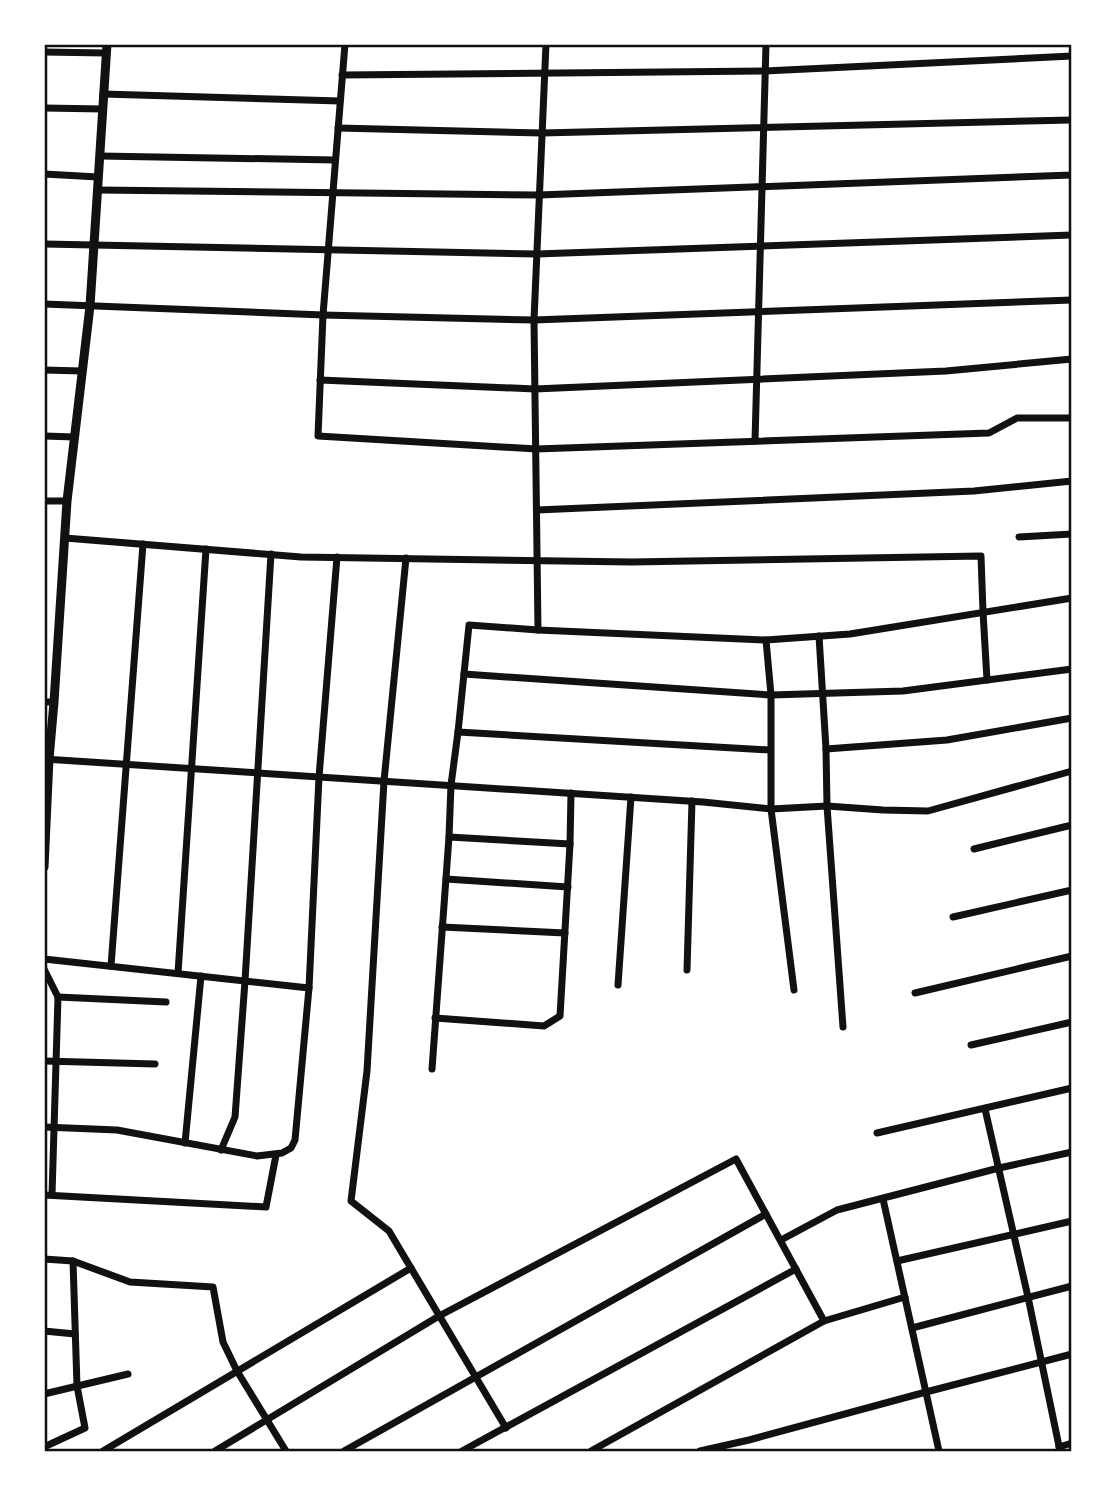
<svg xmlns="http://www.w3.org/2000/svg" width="1116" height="1495" viewBox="0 0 1116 1495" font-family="'Times New Roman',serif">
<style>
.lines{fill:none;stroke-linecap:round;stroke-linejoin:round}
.minor{stroke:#111;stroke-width:7}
.tertiary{stroke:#111;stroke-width:9}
.neatline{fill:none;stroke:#111;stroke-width:2.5}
</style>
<rect width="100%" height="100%" fill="#fff"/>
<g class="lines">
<!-- minor -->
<g class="minor">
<path d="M345,44L323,315L318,436L536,449L989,433L1017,418H1072"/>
<path d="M546,44L534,320L538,630L766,640L850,634L1072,598"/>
<path d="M44,52L106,53"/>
<path d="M342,75L765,71L1072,56"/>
<path d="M103,94L340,101"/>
<path d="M44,108L103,109"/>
<path d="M338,128L542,133L1072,120"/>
<path d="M100,156L335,160"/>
<path d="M44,174L98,177"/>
<path d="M97,190L539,195L1072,175"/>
<path d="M44,244L537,254L1072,235"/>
<path d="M44,304L323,315L534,320L1072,300"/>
<path d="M44,370L82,371"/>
<path d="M320,380L535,389L946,371L1072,359"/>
<path d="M44,436L75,437"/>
<path d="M755,441L766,44"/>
<path d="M44,501H67"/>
<path d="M537,510L974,491L1072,481"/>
<path d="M1019,537L1072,534"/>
<path d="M65,538L301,557L632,562L981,556L983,612L987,680"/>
<path d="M406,558L384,781L367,1071L351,1201L389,1231L506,1428"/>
<path d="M819,636L826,749L827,806L843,1027"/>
<path d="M766,640L771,695V809L794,990"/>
<path d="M464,674L771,695L903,691L1072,669"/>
<path d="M44,702H54"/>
<path d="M458,732L770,750"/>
<path d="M826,749L947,740L1072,718"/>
<path d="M44,759L703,802L771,809L827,806L883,810L928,811L1072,771"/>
<path d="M449,837L570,844"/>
<path d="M974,849L1072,825"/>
<path d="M446,879L568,887"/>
<path d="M953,917L1072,890"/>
<path d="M442,927L565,933"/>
<path d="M44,959L309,988L319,777L337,557"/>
<path d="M111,966L143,544"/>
<path d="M44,969L58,997L52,1195"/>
<path d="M687,970L692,801"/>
<path d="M178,973L206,549"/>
<path d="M618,985L631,797"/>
<path d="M915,993L1072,956"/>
<path d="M58,997L166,1002"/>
<path d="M435,1018L544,1026L560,1016L570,844L571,793"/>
<path d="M971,1045L1072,1022"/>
<path d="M44,1061L155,1064"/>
<path d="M432,1069L449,837L451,785L458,732L469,625L538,630"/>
<path d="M985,1109L1028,1297L1060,1451"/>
<path d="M44,1127L117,1130L257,1156L282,1153L291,1148L295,1140L309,988"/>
<path d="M877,1133L1072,1088"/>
<path d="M185,1143L201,976"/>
<path d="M221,1150L235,1117L245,981L271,554"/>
<path d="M44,1195L266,1207L276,1155"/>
<path d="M883,1199L939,1451"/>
<path d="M781,1240L837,1210L999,1168L1072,1152"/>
<path d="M44,1259L73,1261L130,1282L213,1287L223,1342L237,1371L286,1451"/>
<path d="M897,1261L1072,1221"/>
<path d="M912,1328L1072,1286"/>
<path d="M44,1331L75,1334"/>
<path d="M44,1394L128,1374"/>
<path d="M44,1447L85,1428L77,1386L73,1261"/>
<path d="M1059,1447L1072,1443"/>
<path d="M103,1451L411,1268"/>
<path d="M215,1451L439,1316L736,1159L824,1321"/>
<path d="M344,1451L766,1214"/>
<path d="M462,1451L796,1269"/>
<path d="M591,1451L824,1321L905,1297"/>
<path d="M700,1451L749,1440L926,1392L1072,1354"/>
</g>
<!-- tertiary -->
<path class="tertiary" d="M44,867L49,759L54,702L67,501L90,306L107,44"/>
</g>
<!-- border -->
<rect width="1116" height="1495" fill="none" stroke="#ffffff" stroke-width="91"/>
<rect x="46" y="46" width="1024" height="1404" class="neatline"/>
</svg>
